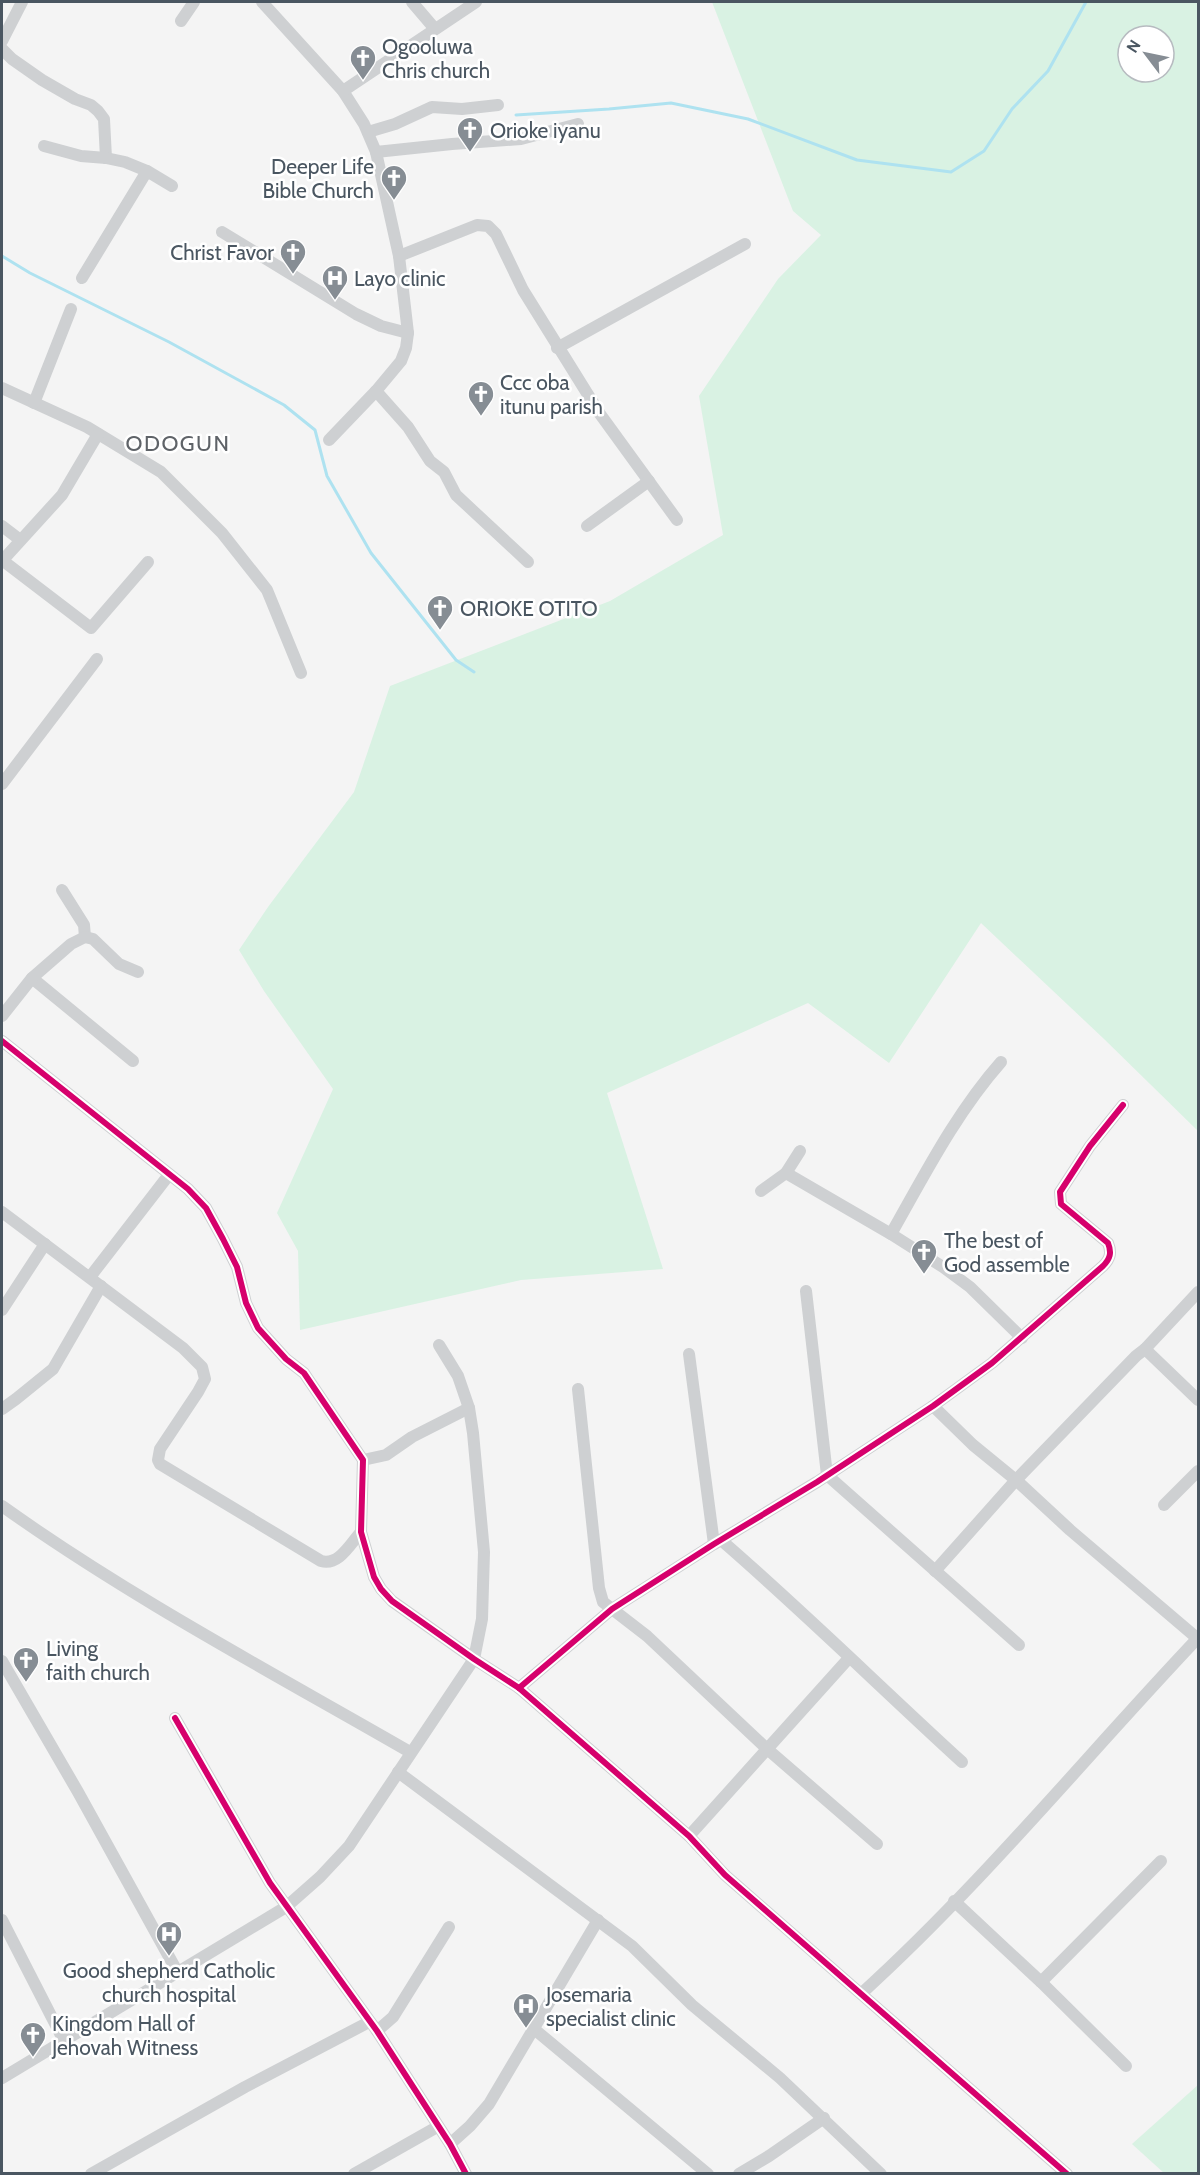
<svg xmlns="http://www.w3.org/2000/svg" width="1200" height="2175" viewBox="0 0 1200 2175" font-family="Cabin,sans-serif">
<style>
.green{fill:#d9f2e3;fill-rule:evenodd}
.lines{fill:none;stroke-linecap:round;stroke-linejoin:round}
.stream{stroke:#aee2f0;stroke-width:3}
.minor{stroke:#ced0d2;stroke-width:12}
.cycleway-casing{stroke:#fff;stroke-width:10}
.cycleway{stroke:#d6006c;stroke-width:6}
.labels{text-anchor:middle;dominant-baseline:central;stroke-width:5;stroke-linejoin:round;paint-order:stroke}
.poi-label{font-size:21px;fill:#4a5661;stroke:#fff;text-anchor:start}
.neighbourhood-label{font-size:22px;letter-spacing:1.5px;fill:#5f6368;stroke:#fff}
</style>
<rect width="100%" height="100%" fill="#f4f4f4"/>
<!-- green -->
<g class="green">
<path d="M712,2H1198V1131L1103,1038L981,923L889,1063L808,1003L607,1093L663,1269L521,1280L300,1330L298,1251L277,1213L333,1089L264,991L239,950L268,907L354,792L390,686L610,601L723,535L699,396L778,279L821,235L793,211ZM1128,36H1164V72H1128Z"/>
<path d="M1198,2085V2173H1164L1132,2144Z"/>
</g>
<g class="lines">
<!-- stream -->
<g class="stream">
<path d="M516,115L609,109L671,103L748,119L857,160L951,172L984,151L1012,109L1048,71L1086,2"/>
<path d="M2,256L30,273L169,342L284,405L315,430L327,476L371,553L456,660L474,672"/>
</g>
<!-- minor -->
<g class="minor">
<path d="M262,2L343,91L364,124L376,152L399,256L408,333L406,348L401,361L376,391L329,440"/>
<path d="M412,2L435,29"/>
<path d="M181,21L194,2"/>
<path d="M2,41L22,2"/>
<path d="M2,49L12,59L42,80L75,99L91,105L98,111L104,119L106,158"/>
<path d="M343,91L476,2"/>
<path d="M368,132L395,124L432,107L462,109L498,105"/>
<path d="M44,146L81,156L106,158L125,162L147,171"/>
<path d="M376,152L452,144L521,139L578,124"/>
<path d="M222,232L356,314L381,326L408,333"/>
<path d="M399,256L477,225L488,226L496,234L523,290L600,414L677,520"/>
<path d="M82,278L147,171L172,186"/>
<path d="M557,348L745,244"/>
<path d="M2,388L87,427L161,472L222,533L267,590L301,673"/>
<path d="M376,391L408,427L430,461L444,472L456,495L528,562"/>
<path d="M34,403L71,309"/>
<path d="M2,526L19,539"/>
<path d="M587,526L649,481"/>
<path d="M2,560L91,628L148,562"/>
<path d="M2,561L62,495L98,434"/>
<path d="M2,784L97,659"/>
<path d="M62,890L84,925L85,937"/>
<path d="M32,978L133,1061"/>
<path d="M2,1016L32,978L71,944L85,937L93,939L119,964L138,972"/>
<path d="M2,1041L188,1189L206,1208L223,1239L237,1267L246,1303L258,1328L286,1359L304,1373L363,1460L361,1532L374,1577L381,1589L392,1601L474,1659L519,1688L689,1836L725,1875L1067,2174"/>
<path d="M786,1173L891,1234L943,1267L970,1287L1022,1338"/>
<path d="M761,1191L786,1173L800,1151"/>
<path d="M2,1212L183,1348L202,1367L205,1379L198,1392L160,1449L158,1460L160,1464L321,1561C339,1566 350,1544 361,1532"/>
<path d="M891,1234C925,1174 956,1113 1001,1062"/>
<path d="M90,1277L168,1176"/>
<path d="M806,1291L827,1475L1019,1645"/>
<path d="M2,1310L45,1244"/>
<path d="M1145,1349L1198,1292"/>
<path d="M689,1354L714,1544"/>
<path d="M578,1389L599,1588L603,1602L647,1636L766,1748L877,1844"/>
<path d="M933,1406L973,1445L1016,1480L1070,1530L1198,1639"/>
<path d="M2,1409L16,1399L53,1369L101,1286"/>
<path d="M363,1460L386,1455L412,1437L469,1408"/>
<path d="M1164,1505L1198,1471"/>
<path d="M2,1506C131,1598 273,1673 410,1752"/>
<path d="M721,1540C803,1611 881,1688 962,1762"/>
<path d="M935,1571L1016,1480L1136,1356L1145,1349L1198,1400"/>
<path d="M2,1661L78,1792L178,1973"/>
<path d="M519,1688L612,1609L714,1544L817,1482L933,1406L992,1363L1103,1266C1110,1259 1112,1253 1108,1243L1061,1204L1060,1192L1090,1146L1123,1105"/>
<path d="M175,1718L270,1883L377,2031L450,2144L466,2174"/>
<path d="M398,1772L632,1946L692,2005L780,2078L881,2174"/>
<path d="M689,1836L849,1658"/>
<path d="M954,1901L1041,1982L1126,2066"/>
<path d="M2,1920L64,2041"/>
<path d="M1041,1982L1161,1861"/>
<path d="M862,1993C982,1884 1087,1755 1198,1638"/>
<path d="M534,2029L708,2174"/>
<path d="M377,2031L393,2017L449,1927"/>
<path d="M2,2078L286,1907L320,1877L349,1846L474,1659L482,1619L484,1552L473,1433L469,1408L458,1376L439,1345"/>
<path d="M450,2144L470,2126L489,2104L598,1920"/>
<path d="M91,2174L245,2087L369,2022"/>
<path d="M354,2174L437,2127"/>
<path d="M739,2174L769,2156L824,2118"/>
</g>
<!-- cycleway casing -->
<g class="cycleway-casing">
<g id="cycleway">
<path d="M2,1041L188,1189L206,1208L223,1239L237,1267L246,1303L258,1328L286,1359L304,1373L363,1460L361,1532L374,1577L381,1589L392,1601L474,1659L519,1688L689,1836L725,1875L1067,2174"/>
<path d="M519,1688L612,1609L714,1544L817,1482L933,1406L992,1363L1103,1266C1110,1259 1112,1253 1108,1243L1061,1204L1060,1192L1090,1146L1123,1105"/>
<path d="M175,1718L270,1883L377,2031L450,2144L466,2174"/>
</g>
</g>
<!-- cycleway -->
<use href="#cycleway" class="cycleway"/>
</g>
<!-- icons -->
<defs>
<g id="church-pin" transform="scale(1.35)"><path d="M0 17L-7.5 6A9.5 9.5 0 1 1 7.5 6Z" fill="#868d94" stroke="#fff"/><path d="M-1.2-6h2.4v3.5h3.3v2.4h-3.3V6h-2.4V-.1h-3.3v-2.4h3.3Z" fill="#fff"/></g>
<g id="hospital-pin" transform="scale(1.35)"><path d="M0 17L-7.5 6A9.5 9.5 0 1 1 7.5 6Z" fill="#868d94" stroke="#fff"/><path d="M-5-5h3v3.5h4V-5h3V5h-3V1.5h-4V5h-3Z" fill="#fff"/></g>
</defs>
<g fill-rule="evenodd">
<use href="#church-pin" x="363" y="58"/>
<use href="#church-pin" x="470" y="130"/>
<use href="#church-pin" x="394" y="178"/>
<use href="#church-pin" x="293" y="252"/>
<use href="#hospital-pin" x="335" y="278"/>
<use href="#church-pin" x="481" y="394"/>
<use href="#church-pin" x="440" y="608"/>
<use href="#church-pin" x="924" y="1252"/>
<use href="#church-pin" x="26" y="1660"/>
<use href="#hospital-pin" x="169" y="1934"/>
<use href="#hospital-pin" x="526" y="2006"/>
<use href="#church-pin" x="33" y="2035"/>
</g>
<g class="labels">
<!-- poi labels -->
<g class="poi-label">
<text x="382" y="46">Ogooluwa<tspan x="382" dy="24">Chris church</tspan></text>
<text x="490" y="130">Orioke iyanu</text>
<text x="374" y="166" text-anchor="end">Deeper Life<tspan x="374" dy="24">Bible Church</tspan></text>
<text x="274" y="252" text-anchor="end">Christ Favor</text>
<text x="354" y="278">Layo clinic</text>
<text x="500" y="382">Ccc oba<tspan x="500" dy="24">itunu parish</tspan></text>
<text x="460" y="608">ORIOKE OTITO</text>
<text x="944" y="1240">The best of<tspan x="944" dy="24">God assemble</tspan></text>
<text x="46" y="1648">Living<tspan x="46" dy="24">faith church</tspan></text>
<text x="169" y="1970" text-anchor="middle">Good shepherd Catholic<tspan x="169" dy="24">church hospital</tspan></text>
<text x="546" y="1994">Josemaria<tspan x="546" dy="24">specialist clinic</tspan></text>
<text x="52" y="2023">Kingdom Hall of<tspan x="52" dy="24">Jehovah Witness</tspan></text>
</g>
<!-- neighbourhood labels -->
<g class="neighbourhood-label">
<text x="178" y="443">ODOGUN</text>
</g>
</g>
<!-- border -->
<rect width="1200" height="2175" fill="none" stroke="#4a5661" stroke-width="6"/>
<!-- north arrow -->
<g transform="translate(1146 54) rotate(302)"><circle r="28" fill="#ffffff" stroke="#b7bbc0" stroke-width="1.5"/>
<path d="M0-4.5L10 22L0 15L-10 22Z" fill="#868d94"/>
<text y="-9" font-size="16" font-weight="bold" text-anchor="middle" fill="#4a5661">N</text>
</g>
</svg>
